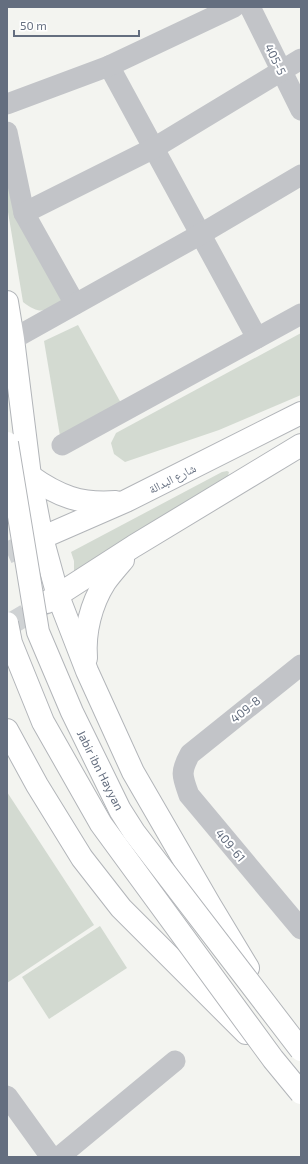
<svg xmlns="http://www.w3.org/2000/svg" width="308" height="1164" viewBox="0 0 308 1164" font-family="'Exo 2','Noto Naskh Arabic',sans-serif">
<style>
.green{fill:#d3dad1}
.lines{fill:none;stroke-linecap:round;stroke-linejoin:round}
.major-tunnel{stroke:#cfd2d4;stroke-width:22;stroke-dasharray:22 11;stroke-linecap:butt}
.major-casing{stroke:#b2b5b9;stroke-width:24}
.minor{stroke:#c2c4c8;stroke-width:21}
.major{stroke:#fff;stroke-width:22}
.major-bridge-casing{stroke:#b2b5b9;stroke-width:24;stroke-linecap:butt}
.major-bridge{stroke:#fff;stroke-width:22}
.labels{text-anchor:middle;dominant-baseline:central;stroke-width:4;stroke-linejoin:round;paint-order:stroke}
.street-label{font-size:12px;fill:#646e7f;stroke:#fff}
</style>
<rect width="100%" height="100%" fill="#f3f4f0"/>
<!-- green -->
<g class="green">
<path d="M7,152L64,299C45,310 43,317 23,302L7,206Z"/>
<path d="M78,325L122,405L60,436L44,341Z"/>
<path d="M301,333V395L219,430L125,462L114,454L111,443L116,433Z"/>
<path d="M227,471L229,472L227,480L74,571V561L71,552L222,472Z"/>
<path d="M7,792L94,925L7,983Z"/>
<path d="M100,926L127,968L49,1019L22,977Z"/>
</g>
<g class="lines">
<!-- major-tunnel -->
<g class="major-tunnel">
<path d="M7,553L32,542"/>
<path d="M7,626L46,603"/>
</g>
<!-- major casing -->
<g class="major-casing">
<g id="major">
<path d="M7,302L13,339L30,476L42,538L58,596L87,671L133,772L210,905L248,968"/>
<path d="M30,476C58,496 81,505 116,502"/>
<path d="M32,542L126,501L301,413"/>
<path d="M47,602L134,546L301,445"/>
<path d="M86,658C84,632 91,604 105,582C110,575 117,567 123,560"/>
<path d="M7,730L37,785L82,858L121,908L246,1033"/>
</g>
</g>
<!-- minor -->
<g class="minor">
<path d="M250,7L301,110"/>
<path d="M109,66L257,338"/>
<path d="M7,104L109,66L234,7"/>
<path d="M7,132L24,213L75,304"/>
<path d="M24,213L154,148L301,59"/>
<path d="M13,339L201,234L301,175"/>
<path d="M62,445L301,314"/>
<path d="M301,665L190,754C180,772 182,776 189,795L301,929"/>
<path d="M7,1096L51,1157"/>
<path d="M59,1157L175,1061"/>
</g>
<!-- major -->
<use href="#major" class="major"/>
<!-- major-bridge casing -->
<g class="major-bridge-casing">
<g id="major-bridge">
<path d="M7,443L38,632L72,712L120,810L134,832L301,1050"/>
<path d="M7,623L11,643L43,722L101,824L273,1059L301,1093"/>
</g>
</g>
<!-- major-bridge -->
<use href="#major-bridge" class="major-bridge"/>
</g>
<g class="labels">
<!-- street labels -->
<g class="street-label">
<text transform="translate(276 59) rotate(64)">405-5</text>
<text transform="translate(172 478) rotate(-27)">شارع البدالة</text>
<text transform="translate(245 709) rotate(-39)">409-8</text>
<text transform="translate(101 770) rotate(63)">Jabir ibn Hayyan</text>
<text transform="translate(231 845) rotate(50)">409-61</text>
</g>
</g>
<!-- border -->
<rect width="308" height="1164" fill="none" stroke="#646e7f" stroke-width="16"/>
<!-- scale -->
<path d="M14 30v6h125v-6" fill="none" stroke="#646e7f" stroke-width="2"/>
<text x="20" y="30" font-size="12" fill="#646e7f" stroke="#ffffff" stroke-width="3" paint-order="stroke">50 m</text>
</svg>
